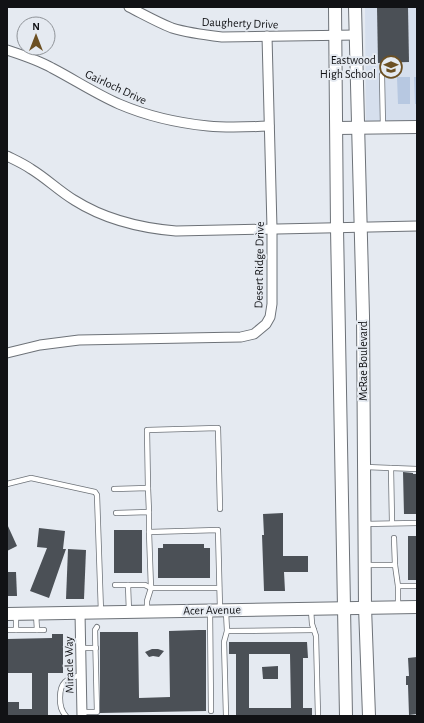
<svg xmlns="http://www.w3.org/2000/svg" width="424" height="723" viewBox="0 0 424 723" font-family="'Alegreya Sans',sans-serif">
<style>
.built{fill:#d6dfed}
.green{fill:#b7c8e1}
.building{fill:#4b5056;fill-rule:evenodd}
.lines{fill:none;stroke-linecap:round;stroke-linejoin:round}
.lane-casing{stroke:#6d7278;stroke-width:6}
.street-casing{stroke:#6d7278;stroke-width:11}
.secondary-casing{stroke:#6d7278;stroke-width:14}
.lane{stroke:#fff;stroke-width:4.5}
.street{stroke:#fff;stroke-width:9}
.secondary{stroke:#fff;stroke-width:12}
.labels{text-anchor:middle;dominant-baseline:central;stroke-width:4;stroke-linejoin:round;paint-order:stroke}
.street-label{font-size:12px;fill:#111215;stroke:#e5eaf1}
.poi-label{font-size:12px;fill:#111215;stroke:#e5eaf1;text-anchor:end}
</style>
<rect width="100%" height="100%" fill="#e5eaf1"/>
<!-- built -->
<path class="built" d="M365,7H417V127L366,128Z"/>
<!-- green -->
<g class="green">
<path d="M397,77H410V104H398Z"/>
<path d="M414,77H417V104H415Z"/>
</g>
<!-- building -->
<g class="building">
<path d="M377,7H408L409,62L378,63Z"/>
<path d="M403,472L413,473V474H417V514H404Z"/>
<path d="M283,513V556H308V572H284L285,591H264L262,535H264L263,514Z"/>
<path d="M7,524L17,546L7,551Z"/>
<path d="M39,528L65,531L63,549H66L49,598L30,591L47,548L37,547Z"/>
<rect x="114" y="530" width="28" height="43"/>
<rect x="408" y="536" width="9" height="44"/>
<path d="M163,544H204V548H210V578H158V548H163Z"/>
<path d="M68,549L86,550L84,599H66Z"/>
<path d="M7,572H16L17,596H7Z"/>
<path d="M199,630H206V711L100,713V632H138L139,698L170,697L169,631Z"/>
<path d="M52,634H63V673H48V716H7V702H19V709H32V673H7V639L52,638Z"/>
<path d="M229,642H307L308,658H303V708H312V716H236V654H229ZM249,654H290L291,708H249Z"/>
<path d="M152,649H158L164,651L159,657L153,656L149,657L145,652Z"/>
<path d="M417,657V714L409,715L408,685H406V676H409L408,658Z"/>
<path d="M278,666V679H263L262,667Z"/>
</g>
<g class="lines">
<!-- lane casing -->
<g class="lane-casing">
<g id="lane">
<path d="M382,75L383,128"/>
<path d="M365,467L417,469"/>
<path d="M391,468L392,523"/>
<path d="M7,484L31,478L95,492L97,495L101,612"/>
<path d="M148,488L147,430L218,428L220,509"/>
<path d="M114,489L148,488L149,512"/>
<path d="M116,513L149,512V532"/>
<path d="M364,524L417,523"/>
<path d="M365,565H395L394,538"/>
<path d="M395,565L398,586V607"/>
<path d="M115,585H145L151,588"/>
<path d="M128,585L129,612"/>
<path d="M398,586H417"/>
<path d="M151,588L149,532L218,530L220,609"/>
<path d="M210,610L211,711"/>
<path d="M311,610L312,624L316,636L318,716"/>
<path d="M147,611V601L151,588H219"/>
<path d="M16,614V630"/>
<path d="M36,614L37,630"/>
<path d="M7,630H44"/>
<path d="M227,631L314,630"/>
<path d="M81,648H96"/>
<path d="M82,712H97L95,630L97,627"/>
<path d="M66,716C61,711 60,706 60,698C60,682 66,679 81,675"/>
<path d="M226,716L224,642L227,631L226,612"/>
</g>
</g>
<!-- street casing -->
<g class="street-casing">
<g id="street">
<path d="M129,7C143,14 157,22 172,28C188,33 205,35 222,37L356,35"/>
<path d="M7,50C22,55 38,60 52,68C75,80 96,94 119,104C147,116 178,123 208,126C228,128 249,127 269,126"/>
<path d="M7,156C15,160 24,164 31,169C46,178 59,191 74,200C104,219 140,228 176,231L417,226"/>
<path d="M7,353L40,345L79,340L241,337L254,334L266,324L270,317L272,304V228L267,36"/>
<path d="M80,613L82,716"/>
</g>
</g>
<!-- secondary casing -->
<g class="secondary-casing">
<g id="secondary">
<path d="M335,7L337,228L346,716"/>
<path d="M355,7L363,316L365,607L369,716"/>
<path d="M337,128L417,127"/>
<path d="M7,614L417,607"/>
</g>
</g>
<!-- lane -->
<use href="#lane" class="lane"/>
<!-- street -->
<use href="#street" class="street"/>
<!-- secondary -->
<use href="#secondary" class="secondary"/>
</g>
<!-- icons -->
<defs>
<g id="school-ring" transform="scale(1.15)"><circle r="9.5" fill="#e5eaf1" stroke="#6c5023" stroke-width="1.5"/><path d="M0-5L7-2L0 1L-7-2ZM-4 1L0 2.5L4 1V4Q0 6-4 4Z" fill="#6c5023"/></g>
</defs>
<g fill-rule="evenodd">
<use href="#school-ring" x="391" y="67"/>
</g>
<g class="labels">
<!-- street labels -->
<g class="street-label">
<text transform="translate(240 23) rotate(2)">Daugherty Drive</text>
<text transform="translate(116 87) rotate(25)">Gairloch Drive</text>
<text transform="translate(259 265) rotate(-89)">Desert Ridge Drive</text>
<text transform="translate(363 361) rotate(-90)">McRae Boulevard</text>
<text transform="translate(212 610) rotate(-1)">Acer Avenue</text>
<text transform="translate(69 665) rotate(-91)">Miracle Way</text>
</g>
<!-- poi labels -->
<g class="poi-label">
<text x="376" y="60">Eastwood<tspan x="376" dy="14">High School</tspan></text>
</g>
</g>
<!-- border -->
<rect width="424" height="723" fill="none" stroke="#111215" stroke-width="16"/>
<!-- north arrow -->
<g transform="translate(36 36)"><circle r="19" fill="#e5eaf1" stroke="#909499"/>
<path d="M0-3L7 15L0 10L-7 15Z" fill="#6c5023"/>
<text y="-6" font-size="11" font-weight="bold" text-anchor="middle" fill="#111215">N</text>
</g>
</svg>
